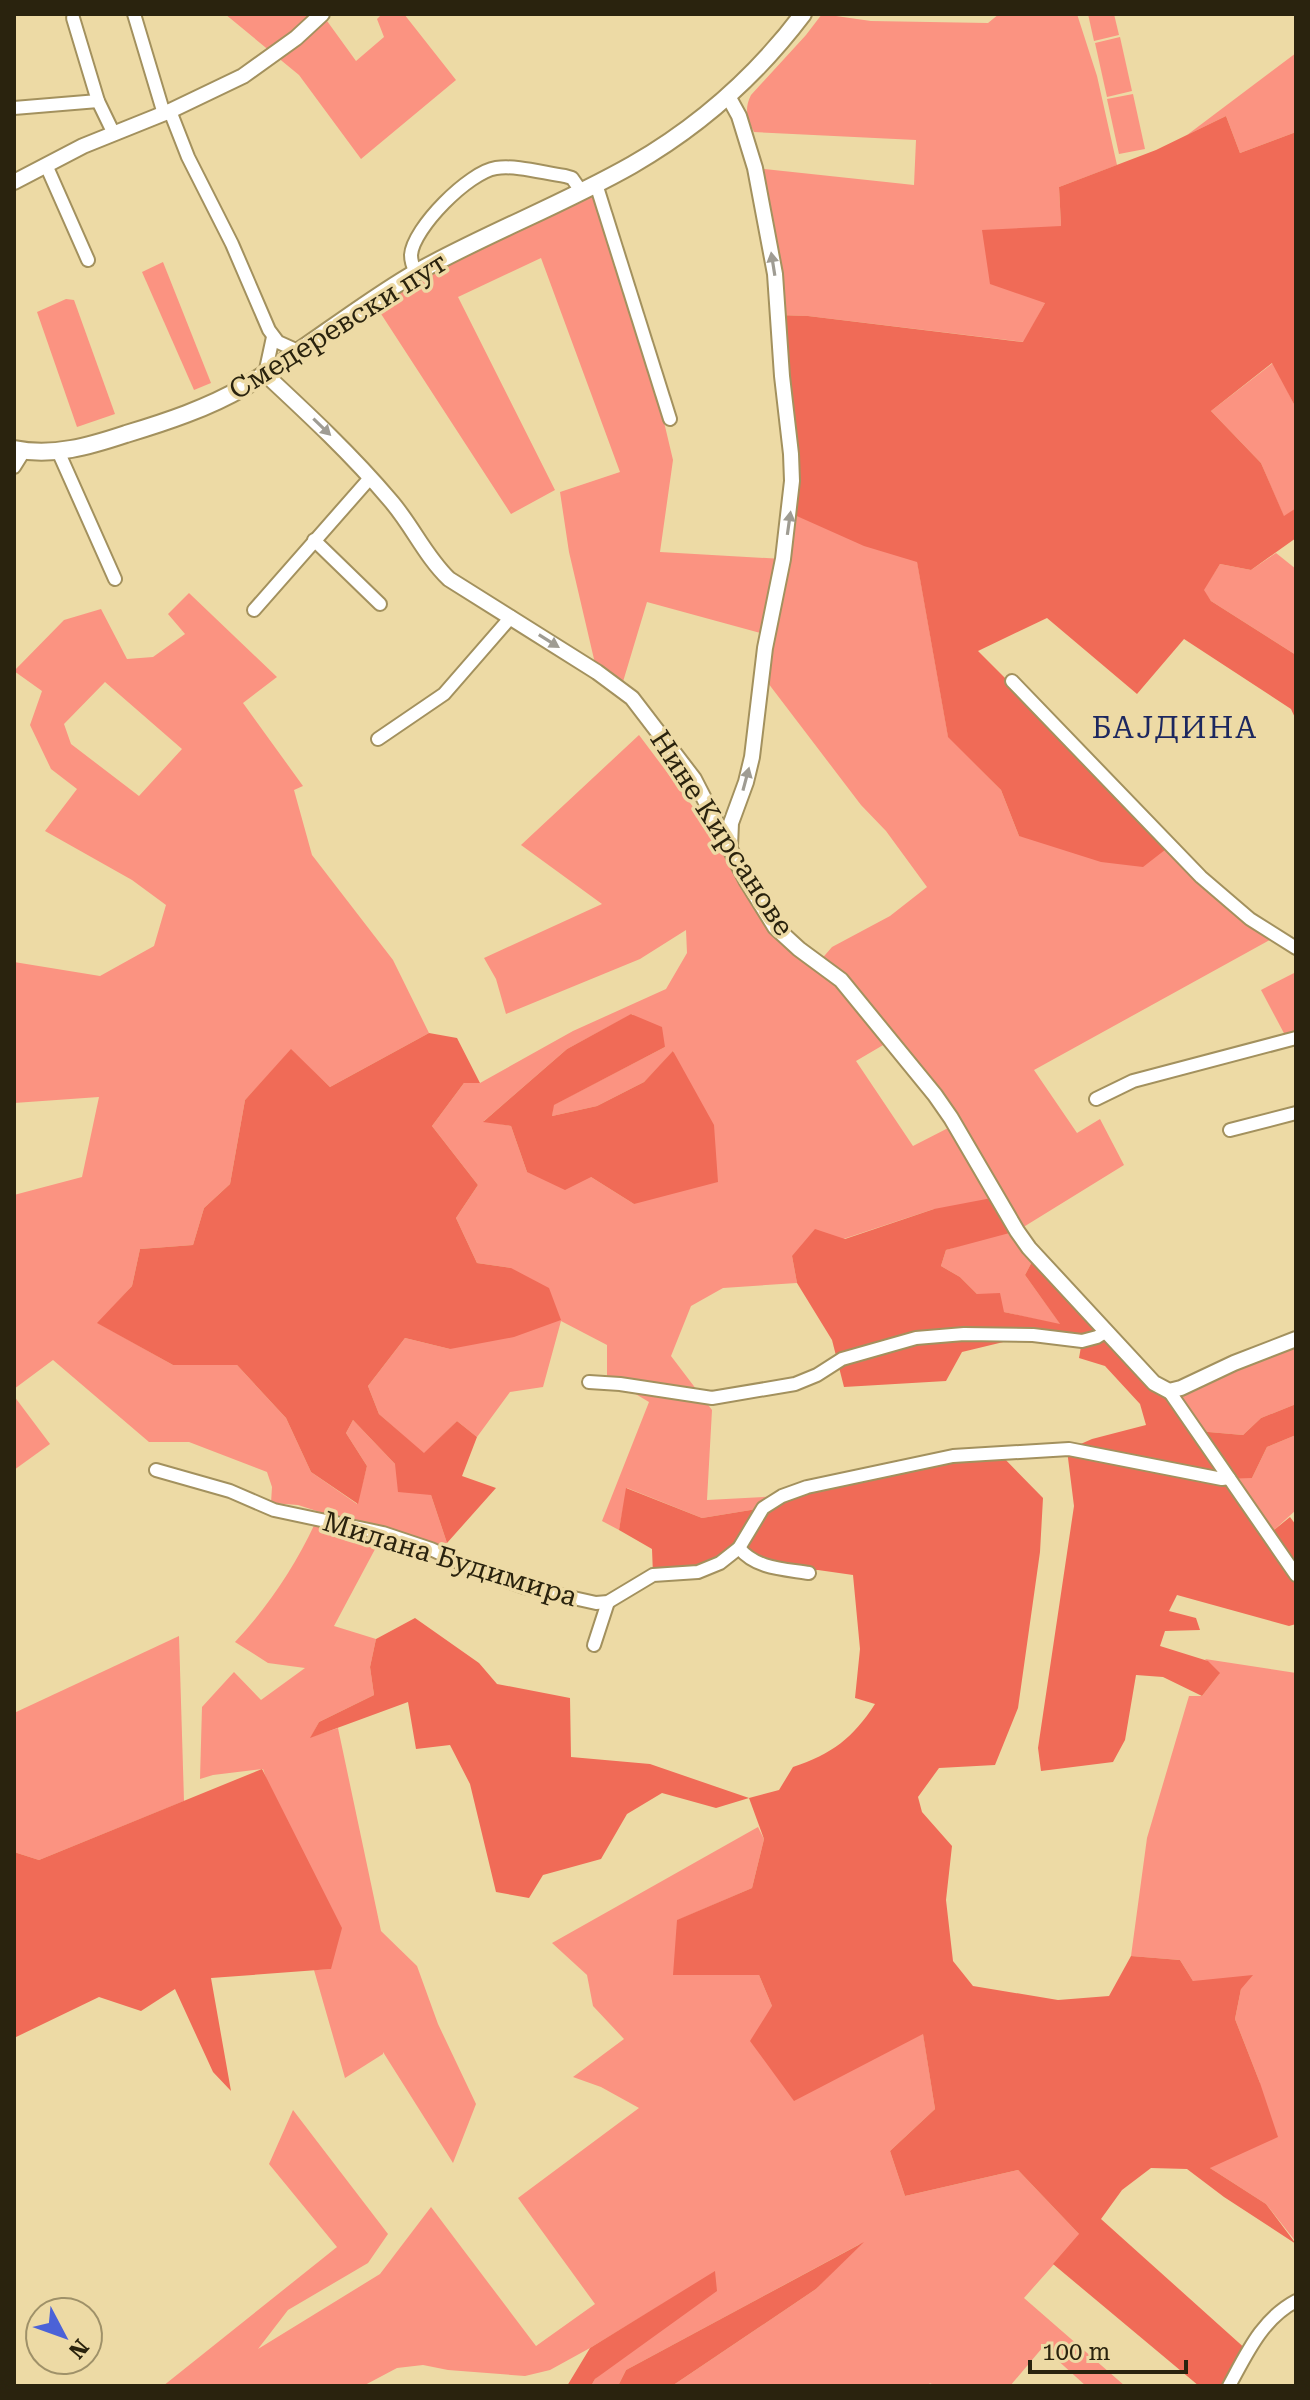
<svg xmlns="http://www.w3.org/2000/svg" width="1310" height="2400" viewBox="0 0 1310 2400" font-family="'Roboto Serif',serif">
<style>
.green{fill:#fb9381;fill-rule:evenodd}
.forest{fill:#f06b57}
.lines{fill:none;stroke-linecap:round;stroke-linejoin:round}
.minor-casing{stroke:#a3915e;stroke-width:16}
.tertiary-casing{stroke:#a3915e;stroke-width:18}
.secondary-casing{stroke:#a3915e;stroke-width:20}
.minor{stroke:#fff;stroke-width:12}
.tertiary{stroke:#fff;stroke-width:14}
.secondary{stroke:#fff;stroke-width:16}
.oneway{fill:#9f9c93}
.labels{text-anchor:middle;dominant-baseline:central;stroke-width:7;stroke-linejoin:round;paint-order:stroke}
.street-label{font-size:28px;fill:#2a230e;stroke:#eddaa5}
.neighbourhood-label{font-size:30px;letter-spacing:2px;fill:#1c275f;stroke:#eddaa5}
</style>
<rect width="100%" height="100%" fill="#eddaa5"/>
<!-- green -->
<g class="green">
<path d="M225,14H322L356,61L384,37L377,19L382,14H404L456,80L361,159L299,75Z"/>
<path d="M822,14L871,21L988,23L999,14H1077L1097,76L1117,165L1059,187L1061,226L1045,303L1024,342L808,316L777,315L755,168L914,185L916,140L754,132C747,118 744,109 751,95L806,35Z"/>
<path d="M1088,14H1114L1119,35L1094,41Z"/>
<path d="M1120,37L1132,91L1107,97L1095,43Z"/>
<path d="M1296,53V132L1240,153L1226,116L1187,135Z"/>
<path d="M1133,94L1145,149L1119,154L1107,99Z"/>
<path d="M596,184L670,419L664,422L673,460L660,552L783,559L790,513L917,561L948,736L1001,790L1019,836L1170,846L1277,936L1034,1070L1077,1133L1100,1119L1124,1165L1017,1231L1035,1256L1025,1275L1061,1325L1004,1312L977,1294L960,1277L941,1266L946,1250L974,1241L934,1209L792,1256L797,1283L723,1288L691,1306L671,1356L712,1410L707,1500L782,1496L763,1508L702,1518L627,1488L619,1530L602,1521L649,1402L607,1377V1345L561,1321L543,1387L510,1392L477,1437L457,1421L424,1454L379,1414L368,1386L405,1338L450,1349L511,1268L477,1263L456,1218L478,1185L432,1126L464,1083H480L573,1031L666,989L687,953L686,930L640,959L506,1014L496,979L484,958L602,904L521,845L639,735L760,896L775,927L819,962L832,947L890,916L927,887L886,831L861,805L768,683L764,634L647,602L622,685L597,672L569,552L560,492L620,472L541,258L458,297L555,490L511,514L372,300ZM632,1014L665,1047L553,1105L552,1116L597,1106L644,1082L674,1051L634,1204L591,1177L527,1172L511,1126L484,1121L567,1049ZM890,1041L954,1125L913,1146L856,1061Z"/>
<path d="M163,262L211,383L194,390L142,272Z"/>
<path d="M66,299L74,300L115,414L77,427L37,312Z"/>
<path d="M1273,363L1296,408V508L1284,517L1261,463L1211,411Z"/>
<path d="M1276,553L1296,569V655L1211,601L1203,590L1220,564L1251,570Z"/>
<path d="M189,593L277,677L243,703L303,786L294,790L312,855L393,960L429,1033L330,1087L291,1050L245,1100L230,1184L204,1208L193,1245L140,1249L132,1286L98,1323L173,1365H237L286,1418L311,1472L357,1504L367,1466L346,1433L353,1420L395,1464L431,1495L447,1543L431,1549L381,1538L334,1626L376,1639L370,1667L374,1695L319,1722L311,1737L338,1728L381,1931L417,1966L438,2024L476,2104L453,2163L383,2052V2054L345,2078L314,1970L331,1969L263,1769L213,1775L200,1779L202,1707L234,1672L261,1700L305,1668L268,1663L235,1642C270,1605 300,1559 320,1512L298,1505L271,1503L272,1487L267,1472L189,1442H149L53,1360L14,1389V1195L82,1177L99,1097L14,1103V962L100,976L154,946L166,905L132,880L45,831L77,789L51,769L30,725L42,691L14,671L64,620L101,609L127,659L153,657L185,634L168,614ZM105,682L182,749L139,796L71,744L64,724Z"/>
<path d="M1296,972V1031L1286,1037L1261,990Z"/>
<path d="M1296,1339V1404L1261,1418L1243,1435L1197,1431L1169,1391Z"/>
<path d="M14,1396L50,1444L14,1470Z"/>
<path d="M1296,1435V1510L1274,1530L1264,1528L1229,1478H1252L1267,1447Z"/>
<path d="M179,1636L184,1801L39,1860L14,1852V1713Z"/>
<path d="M1205,1659L1296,1673V2242L1266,2204L1210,2168L1260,2083L1235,2019L1241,1989L1193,1981L1180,1960L1131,1956L1147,1838L1189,1696H1202L1219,1674Z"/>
<path d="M758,1827L764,1839L752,1888L678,1920L759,1975L772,2006L923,2033L935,2109L890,2151L905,2196L1018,2170L1080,2235L1024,2298L1125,2386H1086L1043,2347L1010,2386H938L929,2383L932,2386H672L816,2289L860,2244L626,2370L618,2386H591L595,2379L715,2272L590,2348L550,2370L525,2376L448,2370L423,2365L397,2368L363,2386H163L337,2247L269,2164L293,2110L388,2234L368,2263L288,2310L258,2349L380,2274L431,2207L536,2346L595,2304L518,2198L639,2108L601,2087L573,2077L624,2039L593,2006L587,1975L552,1943Z"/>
</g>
<!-- forest -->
<g class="forest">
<path d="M1226,116L1240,153L1296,132V408L1272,363L1211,411L1261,463L1284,516L1296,508V538L1251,570L1220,564L1204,590L1211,601L1296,655V720L1291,709L1184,639L1137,694L1047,618L978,651L1142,815L1170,846L1143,867L1101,862L1019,836L1001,790L948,737L917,562L864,546L790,513L777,315L808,316L1023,342L1045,303L990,284L982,230L1061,226L1059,187L1156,150Z"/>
<path d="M631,1014L662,1027L665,1047L554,1105L552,1116L597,1106L644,1082L673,1051L714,1125L718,1182L634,1204L591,1177L565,1190L527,1172L511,1126L483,1122L567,1049Z"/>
<path d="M429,1033L457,1038L480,1083H464L432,1126L478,1185L456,1218L477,1263L511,1268L549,1288L561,1320L514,1337L450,1349L405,1338L368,1386L379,1414L424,1453L457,1421L477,1437L462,1476L496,1488L447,1543L431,1495L398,1492L395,1464L353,1420L346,1433L367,1466L358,1504L311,1472L286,1418L237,1365H173L97,1323L132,1286L140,1249L193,1245L204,1208L230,1184L245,1100L291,1049L330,1087Z"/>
<path d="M997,1197L1017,1231L946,1250L941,1266L960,1277L977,1294L1000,1293L1004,1312L1060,1324L1025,1275L1035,1256L1197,1431L1243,1435L1261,1418L1296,1404V1435L1267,1447L1252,1478L1222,1479L1264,1528L1274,1530L1290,1517L1296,1525V1624L1289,1626L1177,1595L1169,1611L1196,1618L1200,1630L1165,1631L1160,1646L1208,1661L1220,1673L1202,1696L1163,1677L1136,1675L1125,1740L1113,1762L1041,1771L1038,1748L1074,1506L1067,1450L1092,1439L1146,1425L1140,1404L1105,1366L1079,1358L1082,1341L1033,1335L962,1352L946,1381L844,1387L832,1340L797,1283L792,1256L815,1229L845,1239L934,1209Z"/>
<path d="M999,1453L1043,1498L1040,1552L1018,1708L995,1765L939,1768L918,1797L922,1812L952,1846L946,1900L953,1961L973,1986L1058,2000L1109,1996L1131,1956L1180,1960L1193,1981L1253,1975L1241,1989L1235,2019L1260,2083L1278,2137L1210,2168L1266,2204L1296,2244L1224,2197L1187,2169L1151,2168L1122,2190L1101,2219L1248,2351L1229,2386H1199L1053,2264L1079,2234L1018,2170L905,2196L890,2151L935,2109L923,2034L794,2101L750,2041L772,2006L759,1975H673L677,1920L752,1888L764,1839L749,1798L716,1808L662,1793L627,1814L601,1859L543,1875L529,1898L496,1892L470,1784L450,1745L416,1749L408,1702L310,1738L319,1722L374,1695L370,1667L376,1639L415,1618L479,1663L497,1684L570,1698L571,1757L650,1764L749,1798L779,1790L793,1767C832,1754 853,1738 875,1704L855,1698L860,1649L853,1575L818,1570H796L757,1564L739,1549L720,1563L653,1575L652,1549L619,1530L626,1488L702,1518L763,1508L807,1487Z"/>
<path d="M262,1769L342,1928L331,1969L211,1978L231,2091L213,2072L175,1989L141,2011L99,1997L14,2038V1852L39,1860Z"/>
<path d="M864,2242L816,2289L672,2386H618L626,2370Z"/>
<path d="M715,2271L717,2291L595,2379L591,2386H567L590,2348Z"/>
</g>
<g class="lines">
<!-- minor casing -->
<g class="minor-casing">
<g id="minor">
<path d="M134,14L164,114"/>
<path d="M73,18L98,101L113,132"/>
<path d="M14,108L98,101"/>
<path d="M170,111L188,157L232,244L269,330L278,342L298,351"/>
<path d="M46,165L88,260"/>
<path d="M596,184L670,419"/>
<path d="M416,273C413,267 411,262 411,255C413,228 469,172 496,168C517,165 543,173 565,176L572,178L581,191"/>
<path d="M265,374L273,337"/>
<path d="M58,451L115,579"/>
<path d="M14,467L24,451"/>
<path d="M314,540L380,604"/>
<path d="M254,610L370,478"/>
<path d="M1012,681L1201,877L1250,919L1296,948"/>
<path d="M378,739L444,694L511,617"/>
<path d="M1096,1099L1133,1081L1296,1038"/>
<path d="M1230,1130L1296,1113"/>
<path d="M589,1382L620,1384L712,1398L795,1384L817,1375L842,1359L916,1338L964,1334L1033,1335L1082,1341L1097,1337L1105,1332"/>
<path d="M1169,1391L1296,1575"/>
<path d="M156,1470L230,1491L274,1510L383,1533L431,1549L473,1569L524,1587L596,1603L608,1602L653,1575L698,1572L720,1563L739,1548L763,1508L782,1496L807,1487L953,1456L1069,1449L1222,1479L1229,1478"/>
<path d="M739,1548C756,1569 784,1569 809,1573"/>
<path d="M594,1645L608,1602"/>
<path d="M1229,2386C1247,2353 1262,2319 1296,2301"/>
</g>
</g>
<!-- tertiary casing -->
<g class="tertiary-casing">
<g id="tertiary">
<path d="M728,96L739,116L755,168L775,274L782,376L791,454L792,481L783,559L765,648L752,757L746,782L731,823L730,846"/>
<path d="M14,182L83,146L170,111L243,76L296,38L322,14"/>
<path d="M265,374C308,414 352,455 390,500C412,525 425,556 449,579L597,672L632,698L694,779L746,880L775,927L799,949L841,980L935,1095L951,1118L1017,1231L1029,1248L1154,1383L1169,1391L1181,1388L1234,1363L1296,1339"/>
</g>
</g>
<!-- secondary casing -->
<g class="secondary-casing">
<path id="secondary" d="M14,449C53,457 90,446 126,434C166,422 208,408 244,387C301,353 353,310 410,276C482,235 560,206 632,165C698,127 757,75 803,14"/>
</g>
<!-- minor -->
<use href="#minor" class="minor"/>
<!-- tertiary -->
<use href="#tertiary" class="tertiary"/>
<!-- secondary -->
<use href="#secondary" class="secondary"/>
</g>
<!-- one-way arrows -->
<defs><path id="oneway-solid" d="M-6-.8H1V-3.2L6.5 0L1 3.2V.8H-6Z" transform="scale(2)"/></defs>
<g class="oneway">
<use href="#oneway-solid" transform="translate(773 264) rotate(-99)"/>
<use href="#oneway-solid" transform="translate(322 427) rotate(44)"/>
<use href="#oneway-solid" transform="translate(789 523) rotate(-82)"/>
<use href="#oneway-solid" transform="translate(549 641) rotate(32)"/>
<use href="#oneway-solid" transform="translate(746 779) rotate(-75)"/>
</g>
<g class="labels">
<!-- street labels -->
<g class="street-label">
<text transform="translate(338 326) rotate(-32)">Смедеревски пут</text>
<text transform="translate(722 833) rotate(57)">Нине Кирсанове</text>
<text transform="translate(450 1559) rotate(17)">Милана Будимира</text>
</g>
<!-- neighbourhood labels -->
<g class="neighbourhood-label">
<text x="1175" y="727">БАЈДИНА</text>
</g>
</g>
<!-- border -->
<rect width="1310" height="2400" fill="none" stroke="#2a230e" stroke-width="32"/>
<!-- north arrow -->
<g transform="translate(64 2336) rotate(131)"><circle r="38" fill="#eddaa5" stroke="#9f9169" stroke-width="2"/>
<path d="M0-6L14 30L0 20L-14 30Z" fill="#4b62d7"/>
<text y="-12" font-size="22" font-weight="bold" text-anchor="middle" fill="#2a230e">N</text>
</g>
<!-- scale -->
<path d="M1030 2360v12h156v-12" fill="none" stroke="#2a230e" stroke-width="4"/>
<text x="1042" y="2360" font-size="24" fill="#2a230e" stroke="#eddaa5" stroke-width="6" paint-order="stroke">100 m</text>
</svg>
